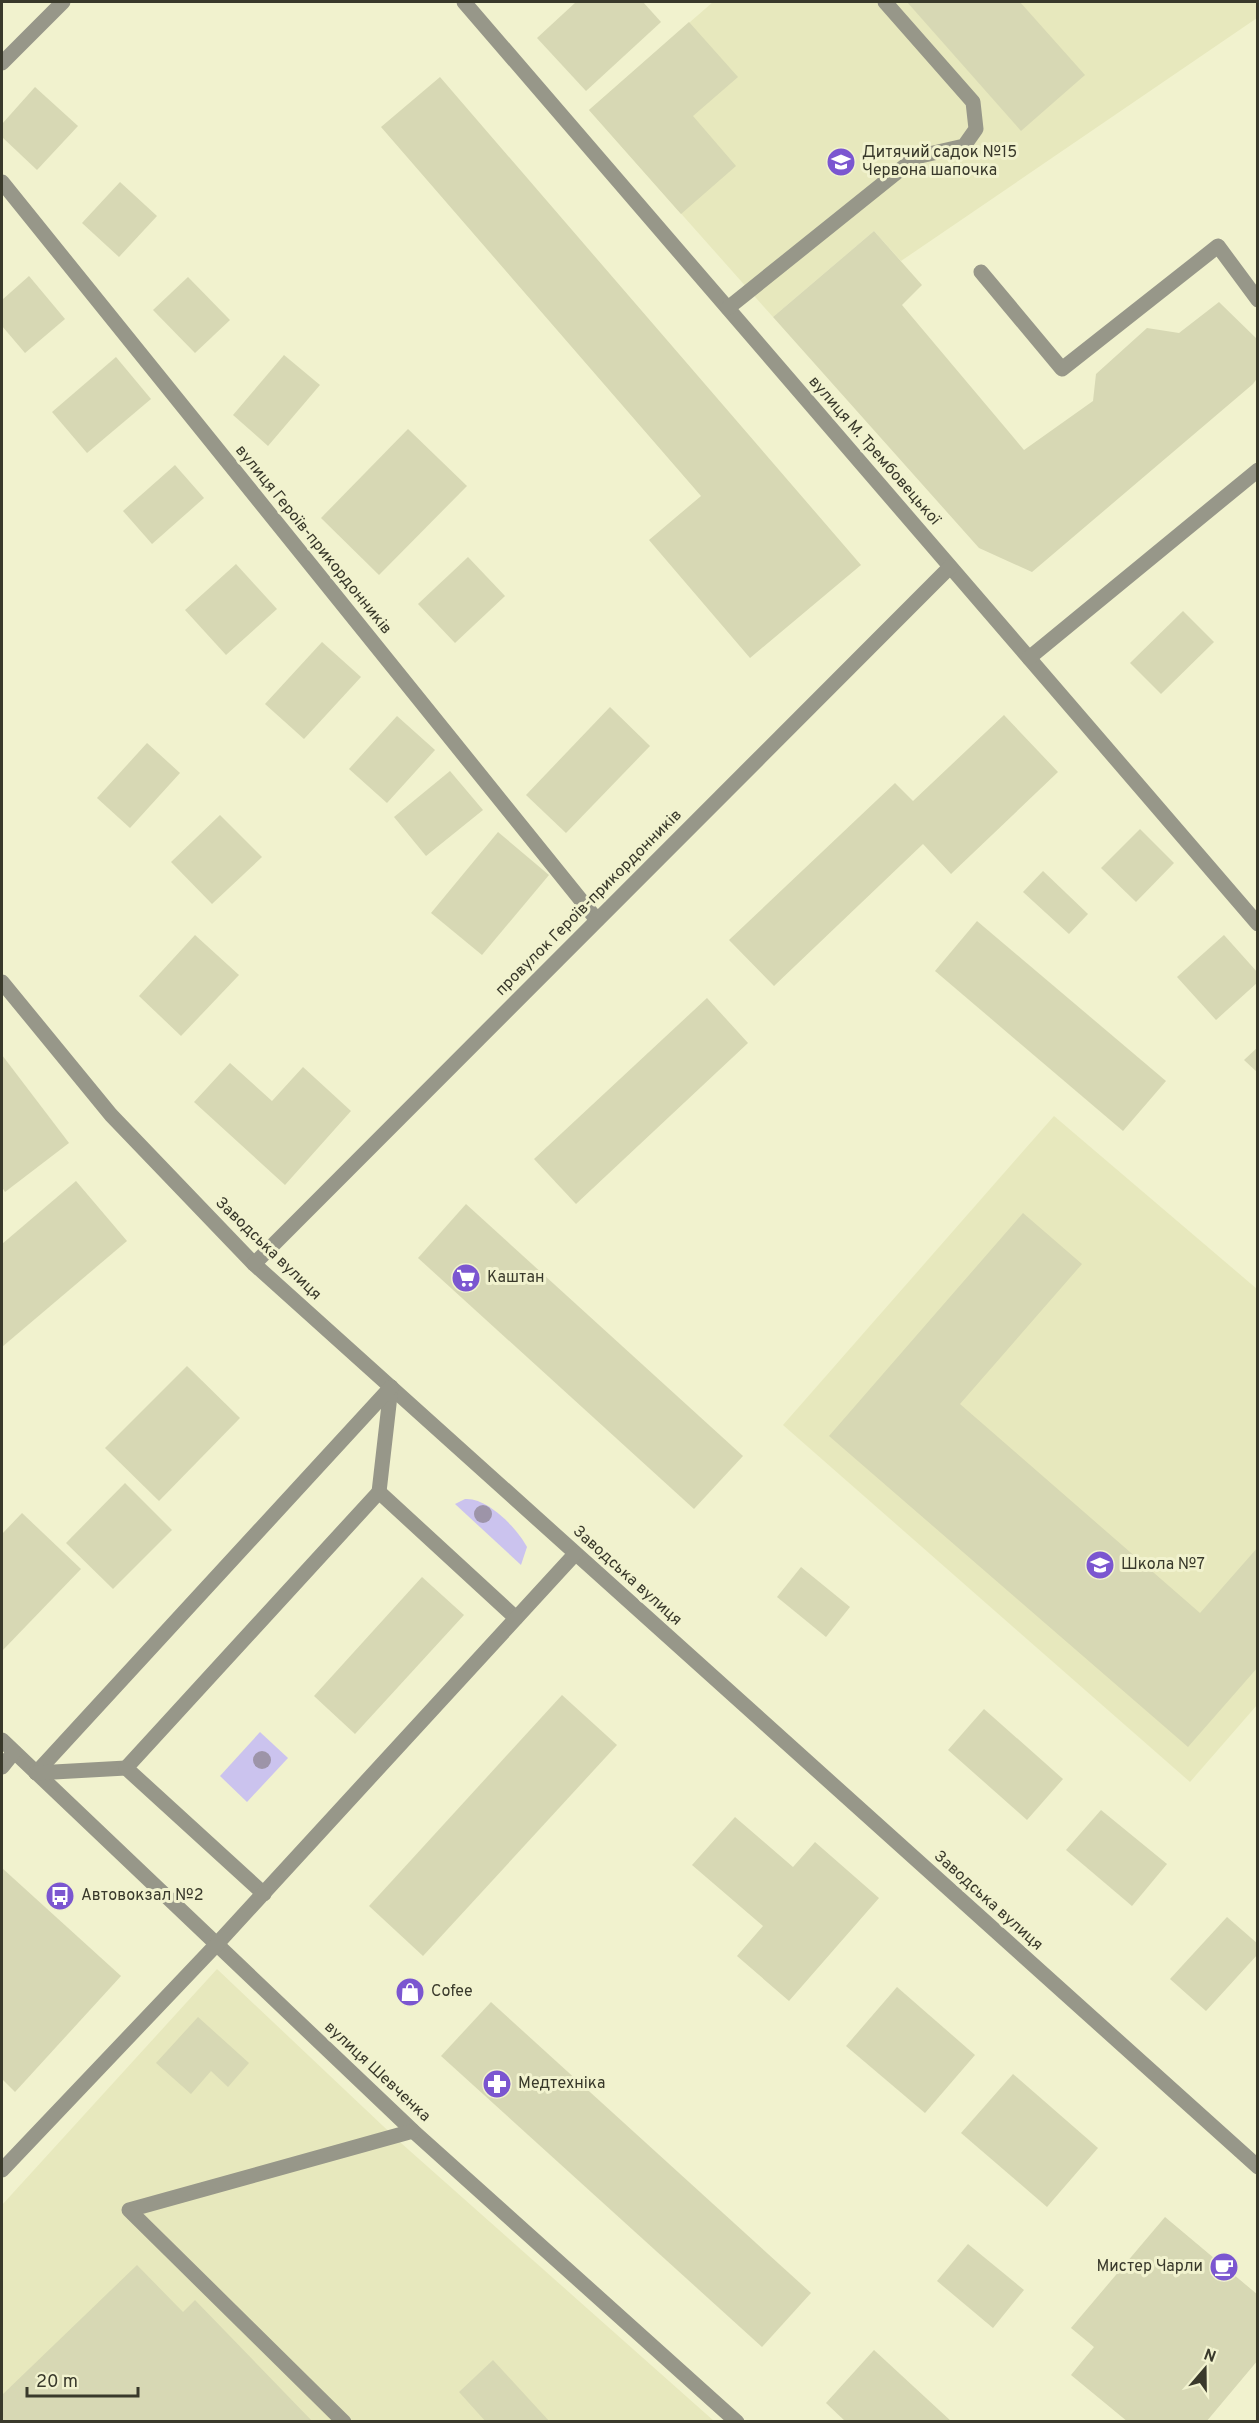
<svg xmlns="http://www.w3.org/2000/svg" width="1259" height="2423" viewBox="0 0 1259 2423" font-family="Overpass,sans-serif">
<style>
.built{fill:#e7e8bd}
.green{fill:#cbc3ee}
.building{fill:#d7d8b4}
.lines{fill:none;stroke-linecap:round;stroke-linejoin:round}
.minor{stroke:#979789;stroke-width:15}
.tree{fill:#9d94a8}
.labels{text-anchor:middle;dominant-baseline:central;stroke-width:6;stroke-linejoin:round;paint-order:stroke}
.poi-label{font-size:16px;fill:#39392b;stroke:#f1f2ce;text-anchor:start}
.street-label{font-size:16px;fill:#39392b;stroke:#f1f2ce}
</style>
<rect width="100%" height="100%" fill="#f1f2ce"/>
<!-- built -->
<g class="built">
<path d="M713,2H1257V18L901,261L874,231L773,317L589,110Z"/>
<path d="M1054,1116L1257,1289V1705L1190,1782L783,1425Z"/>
<path d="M217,1969L401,2143L714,2421H2V2205Z"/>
</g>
<!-- green -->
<g class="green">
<path d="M465,1499C487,1497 517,1528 527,1547L521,1565L455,1504Z"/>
<path d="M260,1732L288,1758L247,1802L220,1776Z"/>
</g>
<!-- building -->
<g class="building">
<path d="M576,2H643L661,22L586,91L537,38Z"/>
<path d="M907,2H1020L1085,75L1021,131Z"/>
<path d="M689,22L738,77L693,116L736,166L681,214L589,110Z"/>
<path d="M440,77L861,565L750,658L649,540L701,496L381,127Z"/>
<path d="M35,87L78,126L37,170L2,137V124Z"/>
<path d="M120,182L157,216L119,257L82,223Z"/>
<path d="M874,231L922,285L902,305L1024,450L1093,401L1096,374L1147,328L1179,333L1219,302L1258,340V377L1253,384L1032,572L979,548L773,317Z"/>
<path d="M29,276L65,319L25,353L2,326V300Z"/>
<path d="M188,277L230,320L195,353L153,310Z"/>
<path d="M284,355L320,385L268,446L233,415Z"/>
<path d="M116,357L151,399L87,453L52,412Z"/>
<path d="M408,429L467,486L379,575L321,518Z"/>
<path d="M175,465L204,498L152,544L123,511Z"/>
<path d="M468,557L505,596L455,643L418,604Z"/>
<path d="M236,564L277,609L226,655L185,610Z"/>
<path d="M1183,611L1214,642L1161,694L1130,663Z"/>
<path d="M322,642L361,677L304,739L265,704Z"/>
<path d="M610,707L650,746L566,833L526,795Z"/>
<path d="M1004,715L1058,772L951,874L923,844L774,986L729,940L895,783L913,801Z"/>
<path d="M397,716L435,750L387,803L349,769Z"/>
<path d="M147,743L180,773L130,828L97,798Z"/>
<path d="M450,771L483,810L426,856L394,817Z"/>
<path d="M220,815L262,857L212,904L171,862Z"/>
<path d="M1140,829L1174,863L1136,902L1101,868Z"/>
<path d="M498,832L549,875L482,955L431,913Z"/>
<path d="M1043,871L1088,914L1069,934L1023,892Z"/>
<path d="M977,921L1166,1081L1123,1131L935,971Z"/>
<path d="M195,935L239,975L181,1036L139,996Z"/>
<path d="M1224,935L1258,973V982L1216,1020L1177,977Z"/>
<path d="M707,998L748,1043L576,1204L534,1159Z"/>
<path d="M1258,1047V1073L1244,1060Z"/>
<path d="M2,1055L69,1143L5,1192L2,1187Z"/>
<path d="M230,1063L272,1101L303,1067L351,1111L285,1185L194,1102Z"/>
<path d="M76,1181L127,1241L2,1347V1244Z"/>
<path d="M466,1204L743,1456L694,1509L418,1258Z"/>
<path d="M1023,1213L1082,1264L960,1404L1200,1613L1258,1547V1667L1188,1747L829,1436Z"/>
<path d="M187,1366L240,1418L159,1501L105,1448Z"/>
<path d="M125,1483L172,1530L113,1589L66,1543Z"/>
<path d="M22,1513L81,1569L2,1651V1534Z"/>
<path d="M801,1567L850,1607L826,1637L777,1597Z"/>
<path d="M422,1577L464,1615L355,1734L314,1696Z"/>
<path d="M562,1695L617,1745L423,1956L369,1906Z"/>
<path d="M984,1709L1063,1779L1027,1820L948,1750Z"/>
<path d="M1101,1810L1167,1864L1132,1906L1066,1850Z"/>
<path d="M735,1817L793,1867L815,1842L879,1898L789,2001L737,1956L763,1926L692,1865Z"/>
<path d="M2,1868L121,1976L15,2092L2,2079Z"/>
<path d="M1227,1917L1258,1944V1954L1206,2011L1170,1979Z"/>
<path d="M897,1987L975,2055L925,2113L846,2046Z"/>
<path d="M491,2002L811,2293L762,2347L441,2056Z"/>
<path d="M198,2017L249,2063L228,2087L211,2071L191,2094L156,2063Z"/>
<path d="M1013,2074L1098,2148L1047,2207L961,2133Z"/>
<path d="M1165,2217L1258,2295V2360L1206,2422H1128L1071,2375L1094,2347L1071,2328Z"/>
<path d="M968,2244L1024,2290L993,2328L937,2281Z"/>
<path d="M137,2265L183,2312L195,2300L313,2422H2V2395Z"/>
<path d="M874,2350L952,2422H846L826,2403Z"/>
<path d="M493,2360L550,2422H486L459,2392Z"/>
</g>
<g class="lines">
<!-- minor -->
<g class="minor">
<path d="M464,2L1258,924"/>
<path d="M2,63L63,2"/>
<path d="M2,182L597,920"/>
<path d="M981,272L1062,369L1218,246L1258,300"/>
<path d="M728,308L916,157L964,146L976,129L973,102L885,2"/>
<path d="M1029,658L1258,470"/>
<path d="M2,982L111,1115L254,1264L1258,2167"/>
<path d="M254,1264L950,567"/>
<path d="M379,1492L391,1387"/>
<path d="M2,1740L413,2131L737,2422"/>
<path d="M2,1767L14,1752"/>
<path d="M36,1773L391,1387"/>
<path d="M36,1773L126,1768"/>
<path d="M264,1894L126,1768L379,1492L516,1618"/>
<path d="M2,2170L216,1945L575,1554"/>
<path d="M344,2422L129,2210L413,2131"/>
</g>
</g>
<!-- trees -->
<g class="tree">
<circle cx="483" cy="1514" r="9"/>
<circle cx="262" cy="1760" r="9"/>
</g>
<!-- icons -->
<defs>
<g id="school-disc" transform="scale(1.5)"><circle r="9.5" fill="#7b56d0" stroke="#f1f2ce"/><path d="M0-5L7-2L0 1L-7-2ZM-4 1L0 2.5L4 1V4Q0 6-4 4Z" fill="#fff"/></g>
<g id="supermarket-disc" transform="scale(1.5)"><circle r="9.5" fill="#7b56d0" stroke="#f1f2ce"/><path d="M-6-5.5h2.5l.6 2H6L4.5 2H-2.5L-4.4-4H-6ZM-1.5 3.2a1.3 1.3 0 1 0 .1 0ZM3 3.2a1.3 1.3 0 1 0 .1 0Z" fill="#fff"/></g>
<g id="bus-disc" transform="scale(1.5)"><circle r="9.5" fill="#7b56d0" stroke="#f1f2ce"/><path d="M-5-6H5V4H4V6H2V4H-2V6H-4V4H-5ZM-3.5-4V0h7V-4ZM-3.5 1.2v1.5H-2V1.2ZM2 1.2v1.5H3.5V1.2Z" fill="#fff"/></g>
<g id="shop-disc" transform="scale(1.5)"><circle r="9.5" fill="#7b56d0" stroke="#f1f2ce"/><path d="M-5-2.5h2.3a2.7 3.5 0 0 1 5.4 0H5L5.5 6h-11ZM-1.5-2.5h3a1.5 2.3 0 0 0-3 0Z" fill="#fff"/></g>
<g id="pharmacy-disc" transform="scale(1.5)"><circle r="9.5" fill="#7b56d0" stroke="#f1f2ce"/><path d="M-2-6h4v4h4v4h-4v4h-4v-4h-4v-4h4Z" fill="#fff"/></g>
<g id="cafe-disc" transform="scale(1.5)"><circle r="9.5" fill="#7b56d0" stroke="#f1f2ce"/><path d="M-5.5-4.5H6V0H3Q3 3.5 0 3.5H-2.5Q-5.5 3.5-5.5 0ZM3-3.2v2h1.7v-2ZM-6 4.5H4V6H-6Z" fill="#fff"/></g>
</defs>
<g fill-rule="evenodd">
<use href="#school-disc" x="841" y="162"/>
<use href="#supermarket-disc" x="466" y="1278"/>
<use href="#school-disc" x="1100" y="1565"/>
<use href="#bus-disc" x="60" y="1896"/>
<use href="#shop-disc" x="410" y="1992"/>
<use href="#pharmacy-disc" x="497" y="2084"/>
<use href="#cafe-disc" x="1224" y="2267"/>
</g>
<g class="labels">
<!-- poi labels -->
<g class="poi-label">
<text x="862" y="153">Дитячий садок №15<tspan x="862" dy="18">Червона шапочка</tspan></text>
<text x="487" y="1278">Каштан</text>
<text x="1121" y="1565">Школа №7</text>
<text x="81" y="1896">Автовокзал №2</text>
<text x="431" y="1992">Cofee</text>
<text x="518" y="2084">Медтехніка</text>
<text x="1203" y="2267" text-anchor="end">Мистер Чарли</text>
</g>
<!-- street labels -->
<g class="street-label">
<text transform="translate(874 451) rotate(49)">вулиця М. Трембовецької</text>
<text transform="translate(313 540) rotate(51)">вулиця Героїв-прикордонників</text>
<text transform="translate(589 903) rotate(-45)">провулок Героїв-прикордонників</text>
<text transform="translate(268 1249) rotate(44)">Заводська вулиця</text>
<text transform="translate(627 1576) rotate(42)">Заводська вулиця</text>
<text transform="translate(988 1901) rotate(42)">Заводська вулиця</text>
<text transform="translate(377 2072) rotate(43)">вулиця Шевченка</text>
</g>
</g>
<!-- border -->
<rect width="1259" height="2423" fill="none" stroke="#39392b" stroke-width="6"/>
<!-- north arrow -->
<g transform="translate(1205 2369) rotate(20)" stroke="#f1f2ce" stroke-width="4.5" paint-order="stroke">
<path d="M0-4.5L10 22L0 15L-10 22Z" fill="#39392b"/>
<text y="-9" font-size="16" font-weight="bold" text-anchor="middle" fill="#39392b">N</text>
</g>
<!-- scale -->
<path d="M27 2387v9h111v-9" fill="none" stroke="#39392b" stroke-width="3"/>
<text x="36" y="2387" font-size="18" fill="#39392b" stroke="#f1f2ce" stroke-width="4.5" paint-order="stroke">20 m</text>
</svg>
